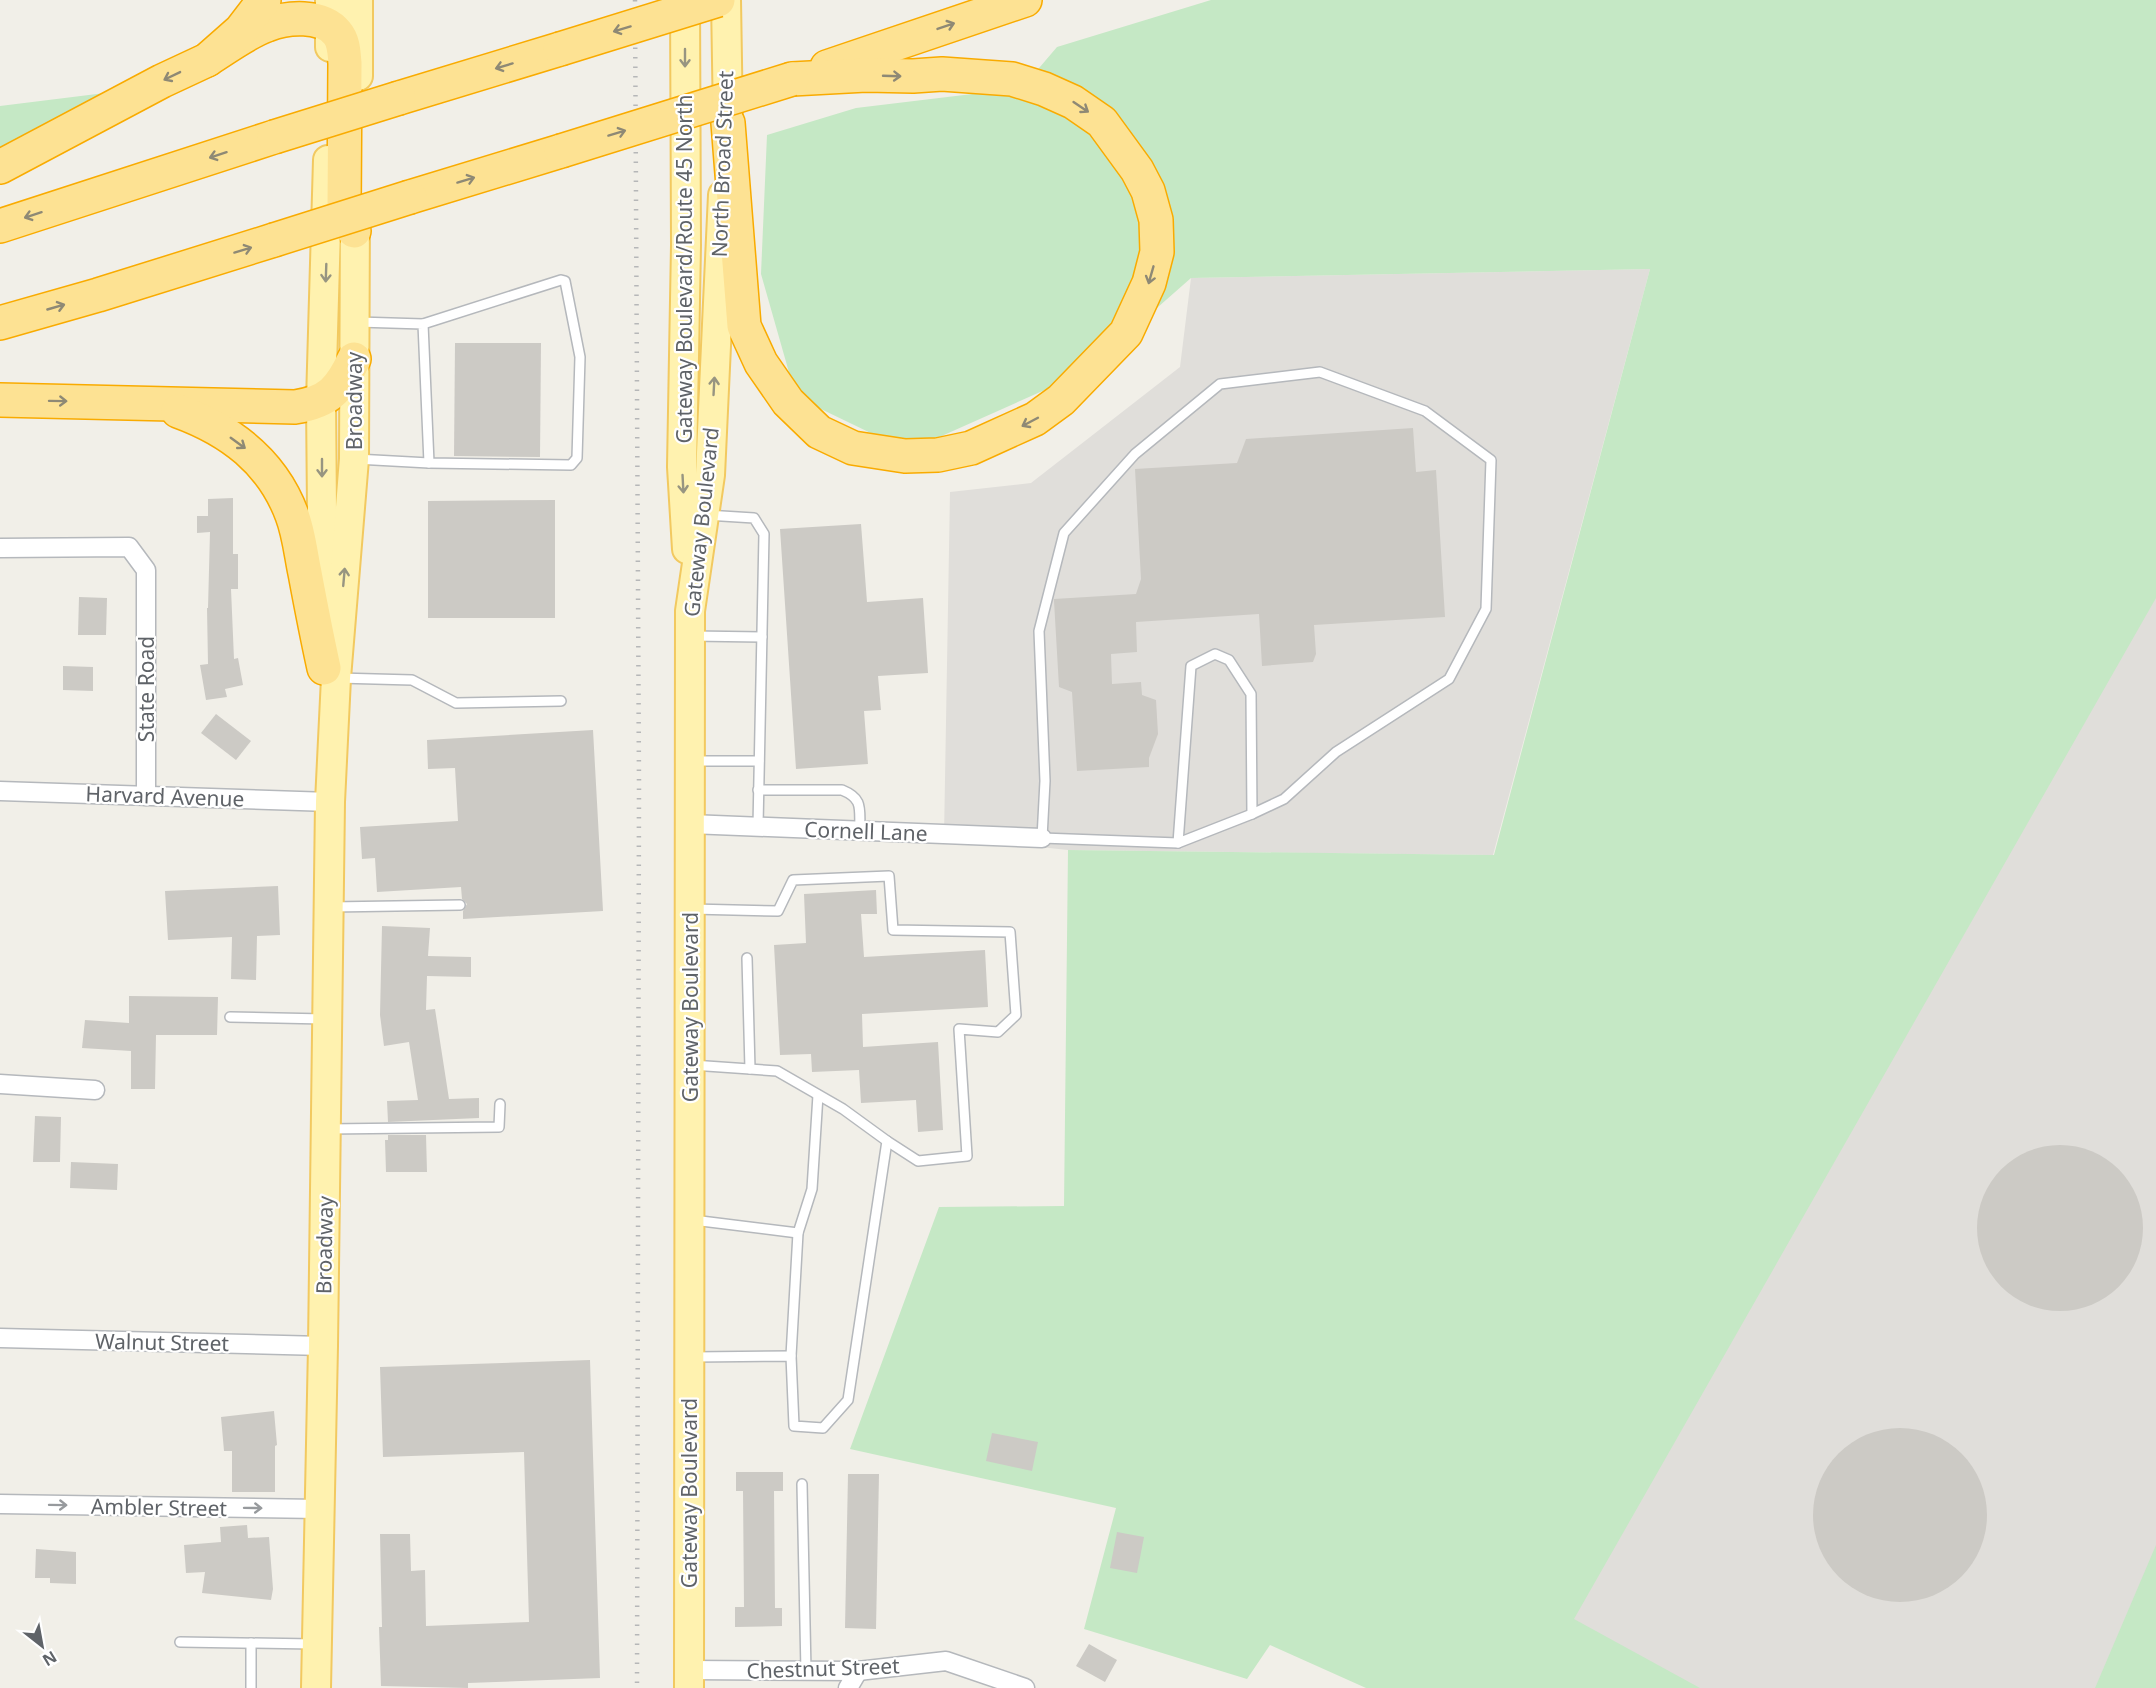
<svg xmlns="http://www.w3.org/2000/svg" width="2156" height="1688" viewBox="0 0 2156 1688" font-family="'Noto Sans',sans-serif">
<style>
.industrial{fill:#e0deda}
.green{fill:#c5e8c5}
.building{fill:#cccac5}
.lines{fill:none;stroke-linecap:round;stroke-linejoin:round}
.service-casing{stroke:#b5b8bc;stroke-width:12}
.minor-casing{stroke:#b5b8bc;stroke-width:21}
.primary-casing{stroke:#f2c960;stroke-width:32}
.motorway-casing{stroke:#f9ab00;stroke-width:36}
.service{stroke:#fff;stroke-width:9}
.minor{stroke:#fff;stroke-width:18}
.primary{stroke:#fff2af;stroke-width:28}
.motorway{stroke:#fde293;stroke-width:33}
.rail{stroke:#b6b7b8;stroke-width:4.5;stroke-dasharray:1.5 8;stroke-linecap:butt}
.motorway-bridge-casing{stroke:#f9ab00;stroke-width:36;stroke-linecap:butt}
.motorway-bridge{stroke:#fde293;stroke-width:33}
.oneway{stroke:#8e8975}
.oneway2{stroke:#979581}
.oneway3{stroke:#979a9d}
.labels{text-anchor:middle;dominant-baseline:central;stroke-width:4.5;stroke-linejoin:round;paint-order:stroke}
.street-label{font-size:21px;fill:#5f6368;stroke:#fff}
</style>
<rect width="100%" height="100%" fill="#f1efe8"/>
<!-- industrial -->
<g class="industrial">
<path d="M1650,269L1493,855L1068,850L944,837L950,492L1031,483L1180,367L1191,278Z"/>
<path d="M2156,502V1688H1494Z"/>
</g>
<!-- green -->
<g class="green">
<path d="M1211,0H2156V598L1574,1619L1700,1688H1366L1270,1645L1247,1679L1084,1629L1116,1508L850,1449L939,1207L1064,1206L1068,850L1494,855L1650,269L1191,278L1083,373L908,451L796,397L761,274L767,135L856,108L1022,88L1057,47Z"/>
<path d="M121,91L0,149V106Z"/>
<path d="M2156,1545V1688H2095Z"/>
</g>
<!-- building -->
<g class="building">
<path d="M455,343H541L540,457L454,456Z"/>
<path d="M1413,428L1416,472L1436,470L1445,617L1314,625L1316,654L1313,662L1262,666L1259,614L1136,622L1137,652L1111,654L1112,684L1141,682L1142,695L1156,700L1158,734L1149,758V767L1077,771L1072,692L1059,687L1054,601V599L1136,594L1141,579L1135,469L1237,463L1246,439Z"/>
<path d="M233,498V554H238V589H231L234,659L238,658L243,685L225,689L227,697L206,700L200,665L208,664L207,608H208L210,532L197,533V516H208V499Z"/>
<path d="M555,500V618H428V501Z"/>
<path d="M861,524L867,602L923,598L928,673L878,676L881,710L864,711L868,764L796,769L780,529Z"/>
<path d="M79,597L107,598L106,635H78Z"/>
<path d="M63,666L93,667V691L63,690Z"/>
<path d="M216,714L251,741L236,760L201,733Z"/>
<path d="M593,730L603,911L463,919V911L467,904L462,899L461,887L377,892L375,858L362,859L360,827L458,821L455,768L428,769L427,740Z"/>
<path d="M278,886L280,935L257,936L256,980L231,979L232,937L168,940L165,891Z"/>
<path d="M876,890L877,914H861L864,957L985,950L988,1007L862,1014L863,1047L938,1042L943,1130L918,1132L916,1100L861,1103L859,1070L812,1072L811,1054L780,1055L774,945L806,943L804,894Z"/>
<path d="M382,926L430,928L428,956L471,957V977L427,976L426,1010L435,1009L449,1099L479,1098V1118L388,1122L387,1101L418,1100L409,1042L384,1046L380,1015Z"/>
<path d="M129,996L218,997L217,1035H156L155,1089H131V1051L82,1048L85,1020L129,1023Z"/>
<path d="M35,1116L61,1117L60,1162H33Z"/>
<path d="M388,1135H426L427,1172H386L385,1140H388Z"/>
<circle cx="2060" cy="1228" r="83"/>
<path d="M71,1162L118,1164L117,1190L70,1188Z"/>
<path d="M590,1360L600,1678L468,1683V1688L381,1686L379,1627H382L380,1534H410L411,1571L425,1570L426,1626L529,1622L524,1452L383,1457L380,1367Z"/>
<path d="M274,1411L277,1445L275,1446V1492H232V1451H224L221,1417Z"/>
<circle cx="1900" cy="1515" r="87"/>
<path d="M992,1433L1038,1442L1032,1471L986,1461Z"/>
<path d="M736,1472H783V1491H774L775,1608H782V1626L735,1627V1607H744L743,1491H736Z"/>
<path d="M848,1474H879L876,1629L845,1628Z"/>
<path d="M247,1525L248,1538L269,1537L273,1589L271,1600L202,1593L205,1572L186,1573L184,1545L221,1542L220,1527Z"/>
<path d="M1117,1532L1144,1537L1137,1573L1110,1568Z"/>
<path d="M36,1549L76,1552V1584L50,1583V1578H35Z"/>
<path d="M1089,1644L1117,1660L1105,1682L1076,1666Z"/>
</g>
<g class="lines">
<!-- service casing -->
<g class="service-casing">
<g id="service">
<path d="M358,322L423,324L429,463"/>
<path d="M1320,372L1425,411L1491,460L1486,609L1449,679L1336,752L1284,799L1252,814L1178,843L1042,838L1045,781L1039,631L1064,533L1135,454L1220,384Z"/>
<path d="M356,459L429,463L571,465L577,458L580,357L565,281L561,280L423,324"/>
<path d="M706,515L754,518L764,534L758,826"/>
<path d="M692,636L762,637"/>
<path d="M338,678L412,680L456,703L561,701"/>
<path d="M692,761H759"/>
<path d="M758,790H842C864,799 859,809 860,830"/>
<path d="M1178,843L1191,666L1215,654L1229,660L1251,694L1252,814"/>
<path d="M331,907L460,905"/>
<path d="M692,909L778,911L793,880L889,876L893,930L1010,932L1016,1015L998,1032L959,1029L967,1156L918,1161L887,1141"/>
<path d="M747,958L750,1069"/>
<path d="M230,1017L325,1019"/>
<path d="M692,1065L777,1071L843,1109L887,1141L848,1400L823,1428L794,1426L791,1356L694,1357"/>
<path d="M328,1129L499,1127L500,1104"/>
<path d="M693,1220L798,1233"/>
<path d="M791,1356L798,1233L812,1189L818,1095"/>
<path d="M802,1484L806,1671"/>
<path d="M180,1642L314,1644"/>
<path d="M251,1643V1688"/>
</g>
</g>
<!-- minor casing -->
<g class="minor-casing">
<g id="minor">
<path d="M0,548L129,547L146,570V796"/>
<path d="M0,791L330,802"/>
<path d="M690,824L1042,838"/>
<path d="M0,1084L95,1090"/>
<path d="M0,1338L323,1346"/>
<path d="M0,1504L319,1509"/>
<path d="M689,1670L858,1671L946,1661L1025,1688"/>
<path d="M848,1688L858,1671"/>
</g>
</g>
<!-- primary casing -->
<g class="primary-casing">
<g id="primary">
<path d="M358,0V76"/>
<path d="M685,0L686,245L682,467L687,549"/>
<path d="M726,0L728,122"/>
<path d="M330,47V0"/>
<path d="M323,617L321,401L328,160"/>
<path d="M316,1688L323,1346L330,802L336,678L354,459L355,209"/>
<path d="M689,1688L690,611L710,475L723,195"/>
</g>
</g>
<!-- motorway casing -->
<g class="motorway-casing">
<g id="motorway">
<path d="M207,60C224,49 249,31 267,25C287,17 322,14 337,33C344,41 344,53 345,63L344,208L354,231"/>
<path d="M827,67L1025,0"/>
<path d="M399,98L560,49"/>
<path d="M728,123L744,326L761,363L788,402L819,432L853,448L905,456L938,455L971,448L1035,419L1061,400L1126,333L1149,283L1157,252L1156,220L1148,191L1137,170L1102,122L1073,102L1044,89L1012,79L942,74L913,76L866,75L792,79"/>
<path d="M0,167L162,81L207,60L241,30L264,0"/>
<path d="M410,197L561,151"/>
<path d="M0,226L274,137"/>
<path d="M0,323L98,295L274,240"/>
<path d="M0,400L295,407C329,402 340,389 354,359"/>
<path d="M178,411C230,430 272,461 292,515C299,533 301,554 305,573C311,605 317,636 324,668"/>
</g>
</g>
<!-- service -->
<use href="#service" class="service"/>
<!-- minor -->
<use href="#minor" class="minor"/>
<!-- primary -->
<use href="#primary" class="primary"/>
<!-- motorway -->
<use href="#motorway" class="motorway"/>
<!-- rail -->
<path class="rail" d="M635,0L639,785L637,1688"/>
<!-- motorway-bridge casing -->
<g class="motorway-bridge-casing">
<g id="motorway-bridge">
<path d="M560,49L718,0"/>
<path d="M274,137L399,98"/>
<path d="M561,151L792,79"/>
<path d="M274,240L410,197"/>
</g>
</g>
<!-- motorway-bridge -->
<use href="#motorway-bridge" class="motorway-bridge"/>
</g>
<!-- one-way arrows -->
<defs><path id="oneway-shaft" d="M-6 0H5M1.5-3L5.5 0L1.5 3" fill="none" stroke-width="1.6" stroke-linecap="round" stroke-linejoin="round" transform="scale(1.5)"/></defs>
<g class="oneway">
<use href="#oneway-shaft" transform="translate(946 26) rotate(-19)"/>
<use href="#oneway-shaft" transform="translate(622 29) rotate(163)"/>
<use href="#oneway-shaft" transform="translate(504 66) rotate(163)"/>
<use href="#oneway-shaft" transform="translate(172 76) rotate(154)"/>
<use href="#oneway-shaft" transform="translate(892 76) rotate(2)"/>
<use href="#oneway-shaft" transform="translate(1081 107) rotate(34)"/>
<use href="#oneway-shaft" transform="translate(617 133) rotate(-17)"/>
<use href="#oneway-shaft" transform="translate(218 155) rotate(162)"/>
<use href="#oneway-shaft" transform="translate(466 180) rotate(-17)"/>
<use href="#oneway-shaft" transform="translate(33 215) rotate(162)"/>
<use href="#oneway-shaft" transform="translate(243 250) rotate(-17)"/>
<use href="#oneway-shaft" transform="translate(1151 275) rotate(106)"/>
<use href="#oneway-shaft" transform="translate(56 307) rotate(-16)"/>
<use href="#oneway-shaft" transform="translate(58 401) rotate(1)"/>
<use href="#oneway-shaft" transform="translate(1030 422) rotate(152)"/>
<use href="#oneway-shaft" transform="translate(238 443) rotate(36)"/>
</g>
<g class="oneway2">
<use href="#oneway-shaft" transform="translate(685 58) rotate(90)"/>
<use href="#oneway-shaft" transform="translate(326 273) rotate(92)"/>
<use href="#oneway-shaft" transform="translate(714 386) rotate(-87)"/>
<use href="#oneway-shaft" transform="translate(322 468) rotate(90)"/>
<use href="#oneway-shaft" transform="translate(683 484) rotate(87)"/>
<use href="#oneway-shaft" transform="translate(344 577) rotate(-85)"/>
</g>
<g class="oneway3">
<use href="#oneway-shaft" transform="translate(58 1505) rotate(1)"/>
<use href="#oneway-shaft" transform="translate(253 1508) rotate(1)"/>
</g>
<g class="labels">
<!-- street labels -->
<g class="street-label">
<text transform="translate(722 164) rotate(-88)">North Broad Street</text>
<text transform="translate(684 269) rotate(-90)">Gateway Boulevard/Route 45 North</text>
<text transform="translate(354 401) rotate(-90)">Broadway</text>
<text transform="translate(701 522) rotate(-84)">Gateway Boulevard</text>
<text transform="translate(146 689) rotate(-90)">State Road</text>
<text transform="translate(165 796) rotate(2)">Harvard Avenue</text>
<text transform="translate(866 831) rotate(2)">Cornell Lane</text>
<text transform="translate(690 1007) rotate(-90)">Gateway Boulevard</text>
<text transform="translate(324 1245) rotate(-89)">Broadway</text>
<text transform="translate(162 1342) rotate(1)">Walnut Street</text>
<text transform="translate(689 1493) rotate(-90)">Gateway Boulevard</text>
<text transform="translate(159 1507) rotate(1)">Ambler Street</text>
<text transform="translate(823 1668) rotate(-2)">Chestnut Street</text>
</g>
</g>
<!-- north arrow -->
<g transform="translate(42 1646) rotate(149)" stroke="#ffffff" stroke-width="4.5" paint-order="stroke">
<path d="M0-4.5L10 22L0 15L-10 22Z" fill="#5f6368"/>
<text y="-9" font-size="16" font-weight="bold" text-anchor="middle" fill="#5f6368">N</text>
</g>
</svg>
